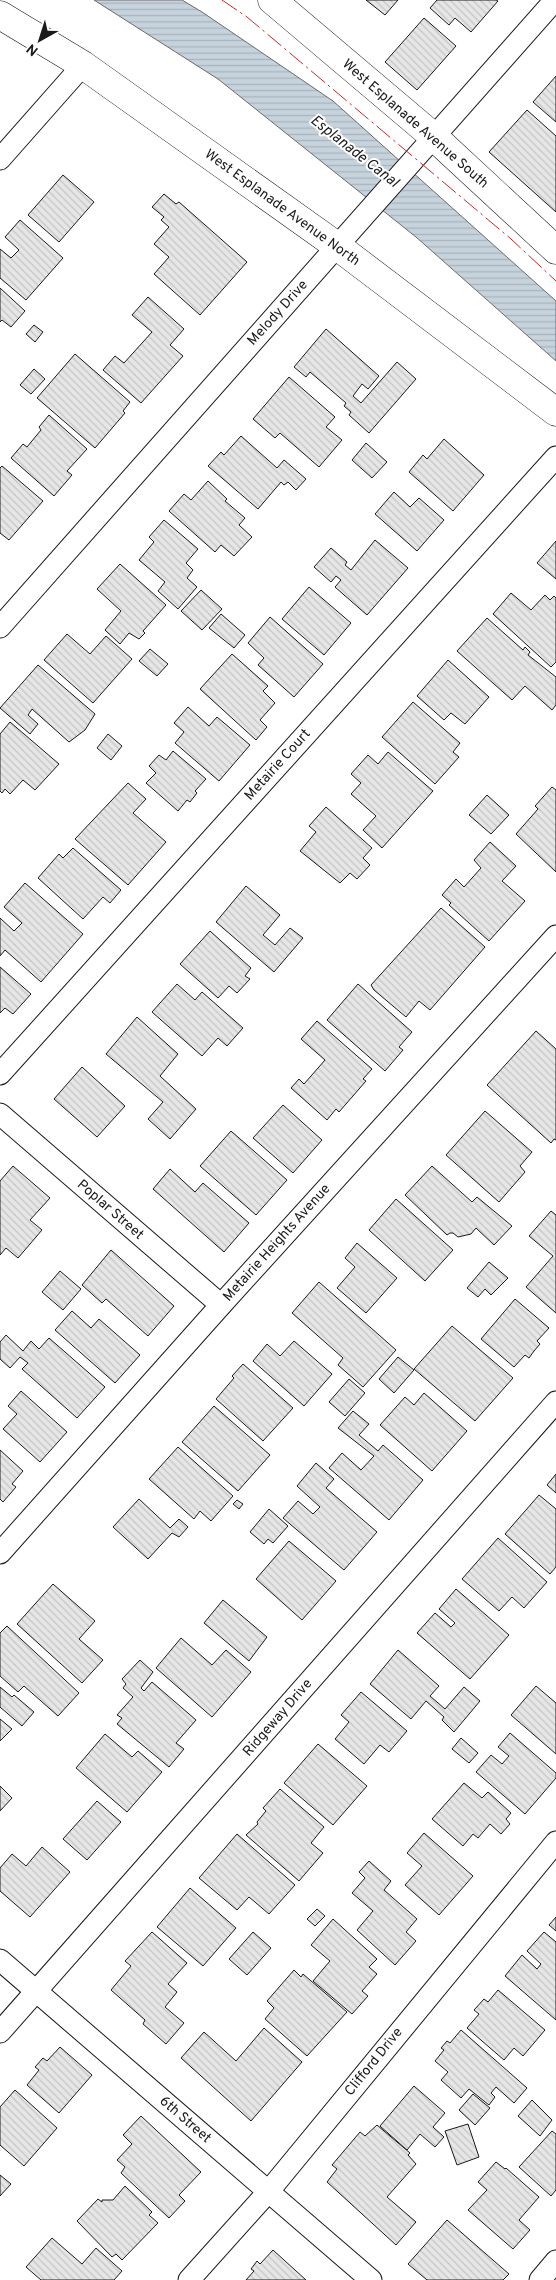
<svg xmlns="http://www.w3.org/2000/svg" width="556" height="2280" viewBox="0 0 556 2280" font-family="Overpass,sans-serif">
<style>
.water{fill:url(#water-rules);stroke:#6a6a6a}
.building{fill:url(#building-back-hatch);stroke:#1a1a1a}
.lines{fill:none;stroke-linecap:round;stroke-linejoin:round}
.minor-casing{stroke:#1a1a1a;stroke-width:23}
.secondary-casing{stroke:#1a1a1a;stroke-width:29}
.minor{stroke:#fff;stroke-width:21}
.secondary{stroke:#fff;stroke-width:28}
.power{stroke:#c62828;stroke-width:1;stroke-dasharray:18 4 2.5 4;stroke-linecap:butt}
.labels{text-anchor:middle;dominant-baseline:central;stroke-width:4;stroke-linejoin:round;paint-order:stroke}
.street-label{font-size:14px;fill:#1a1a1a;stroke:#fff}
.water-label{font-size:15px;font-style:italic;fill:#1a1a1a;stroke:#fff}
</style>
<defs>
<pattern id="water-rules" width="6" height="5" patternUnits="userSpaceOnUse" patternTransform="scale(1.25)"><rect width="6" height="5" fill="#c6d2dc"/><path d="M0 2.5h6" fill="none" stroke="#aab4bc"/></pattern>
<pattern id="building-back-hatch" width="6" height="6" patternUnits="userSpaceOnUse" patternTransform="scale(1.25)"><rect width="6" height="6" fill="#e6e6e6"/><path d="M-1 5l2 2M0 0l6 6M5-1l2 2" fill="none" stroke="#c5c5c5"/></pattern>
</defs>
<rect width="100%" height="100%" fill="#fff"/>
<!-- water -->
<path class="water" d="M94,0H182L202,12L333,101L556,301V361L416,237L218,79Z"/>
<!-- building -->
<g class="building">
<path d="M366,0H398L385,15Z"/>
<path d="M437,0H496L498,1L471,32L455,18L449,25L430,8Z"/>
<path d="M424,18L456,46L417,90L385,62Z"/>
<path d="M556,76V122L533,102Z"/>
<path d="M527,110L556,136V212L489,152Z"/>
<path d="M63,175L94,202L59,242L28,215Z"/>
<path d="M164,194L176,204L179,202L247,262L200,315L154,274L169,257L154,244L169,227L161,220L164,217L152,207Z"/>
<path d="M20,220L63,258L26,300L0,278V249L11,258L19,250L5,237Z"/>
<path d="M0,288L25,311L11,327L2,320L0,322Z"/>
<path d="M148,297L184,329L170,345L183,356L141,403L103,370L115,356L124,363L152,332L132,315Z"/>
<path d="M34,325L43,332L35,342L26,334Z"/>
<path d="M326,329L379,376L368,389L362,384L353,396L361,403L397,362L416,379L369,433L349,415L351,412L344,406L346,403L310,372L306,377L294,367Z"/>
<path d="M75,354L130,402L123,411L125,413L95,448L37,398Z"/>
<path d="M34,369L45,379L31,394L20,385Z"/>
<path d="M289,377L335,417L326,427L342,440L319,467L280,433L275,438L253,419Z"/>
<path d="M49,415L87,449L67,471L72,475L54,496L11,458L23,444L27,447L41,430L39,427Z"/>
<path d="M241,436L277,468L284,460L306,479L296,490L288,482L284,485L281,482L258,509L208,466L221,452L224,455Z"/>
<path d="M444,439L484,475L453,511L409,472L423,455L427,459Z"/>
<path d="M366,443L387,462L372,478L352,460Z"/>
<path d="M2,466L43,501L9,540L0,533V468Z"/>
<path d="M208,481L227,499L225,501L245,518L239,525L252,537L234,556L221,545L215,552L169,511L184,494L191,500Z"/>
<path d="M394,492L410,507L419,498L444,520L417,551L375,514Z"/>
<path d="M164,520L198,549L186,563L193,570L187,578L197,587L178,609L158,591L165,582L139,560L154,542L149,537Z"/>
<path d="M375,540L408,568L367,615L335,587L341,580L336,576L331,582L314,567L331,548L347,562L345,565L351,570Z"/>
<path d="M556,541V579L537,563Z"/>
<path d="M120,564L166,605L143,631L145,633L139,639L129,633L120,644L105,630L121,611L97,589Z"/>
<path d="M309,587L351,623L324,655L282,619Z"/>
<path d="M201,590L222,609L202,630L181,611Z"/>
<path d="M511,593L531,610L545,595L550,600L554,596L556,598V662L551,667L493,614Z"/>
<path d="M221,614L245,635L234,648L209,628Z"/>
<path d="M270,617L323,664L294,697L258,665L264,658L248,643Z"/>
<path d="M487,618L523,650L525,647L530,652L528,655L556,677V705L552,710L525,686L512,700L457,651Z"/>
<path d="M67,634L90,654L106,636L132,659L93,703L44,660Z"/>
<path d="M150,649L168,664L157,676L139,661Z"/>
<path d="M232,654L268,686L263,691L275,703L260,720L267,727L256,740L200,689Z"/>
<path d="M448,660L489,697L465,724L451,713L444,720L417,696Z"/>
<path d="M38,665L95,714L85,730L69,742L32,709L28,715L38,724L30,734L0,708Z"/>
<path d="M413,702L460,743L453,752L459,757L435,784L382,737Z"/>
<path d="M188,707L209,726L217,717L250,745L219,781L175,743L184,732L174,723Z"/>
<path d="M10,722L59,764L35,790L23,780L10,794L5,789L2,793L0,791V734Z"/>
<path d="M108,734L122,746L111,760L97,748Z"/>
<path d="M173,751L206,779L195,791L197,793L190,802L187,800L178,811L146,783L156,773L149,766L159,755L166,760Z"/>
<path d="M388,752L433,791L382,848L363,830L376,816L351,794L361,783L351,774L368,755L378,764Z"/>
<path d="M128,783L146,799L133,813L166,842L128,885L75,839Z"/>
<path d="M552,787L556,790V872L516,834L538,809L535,806Z"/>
<path d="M487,795L509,815L491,834L469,815Z"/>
<path d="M326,807L372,848L363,858L370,865L357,879L350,873L340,883L300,851L316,832L309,826Z"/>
<path d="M490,842L516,866L502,881L525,901L489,941L449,905L451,903L442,895L456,879L464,887L481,868L474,860Z"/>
<path d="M73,848L121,890L110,903L103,897L83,919L38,878L59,854L63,858Z"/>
<path d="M25,883L83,934L41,982L5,950L0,956V918L14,931L22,923L4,907Z"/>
<path d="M246,886L280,915L263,935L275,945L290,928L303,938L274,972L216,922Z"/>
<path d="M441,908L485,947L430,1010L419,1001L406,1017L374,990L371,985Z"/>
<path d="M210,931L251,968L245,976L250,979L237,993L229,986L218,998L180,964Z"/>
<path d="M0,967L31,994L13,1014L5,1008L0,1013Z"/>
<path d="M177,984L195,1000L202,992L243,1028L227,1046L218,1038L202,1056L152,1012Z"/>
<path d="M358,984L412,1032L399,1047L403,1050L385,1071L327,1020Z"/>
<path d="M137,1017L178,1054L160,1076L196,1109L170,1139L148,1119L163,1102L106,1054Z"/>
<path d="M317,1021L372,1069L363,1079L366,1081L339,1112L336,1109L327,1120L291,1088L299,1079L304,1084L325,1060L301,1039Z"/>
<path d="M536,1031L556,1049V1140L554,1139L551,1143L487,1085Z"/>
<path d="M82,1067L125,1106L97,1137L54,1099Z"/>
<path d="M283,1105L322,1140L293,1173L253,1138Z"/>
<path d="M485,1111L532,1152L520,1166L525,1172L499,1202L446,1155Z"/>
<path d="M231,1131L287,1180L256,1215L200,1166Z"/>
<path d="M13,1166L50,1198L30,1220L42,1230L18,1258L6,1248L0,1255V1181Z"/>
<path d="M432,1166L472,1202L477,1197L512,1226L494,1245L476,1228L471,1234L458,1237L453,1233H450L447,1235L405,1195Z"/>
<path d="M170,1169L195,1192L203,1183L249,1223L224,1252L153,1189Z"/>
<path d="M396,1199L453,1250L425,1281L369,1230Z"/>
<path d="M551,1211L556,1215V1313L526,1287L553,1256L529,1236Z"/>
<path d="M357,1243L397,1278L366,1313L337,1288L355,1267L345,1258Z"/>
<path d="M111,1250L174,1306L148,1336L106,1299L102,1303L82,1285Z"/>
<path d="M489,1262L508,1278L491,1295L485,1289L478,1297L467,1288Z"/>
<path d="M60,1271L81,1289L63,1310L42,1292Z"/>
<path d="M319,1282L396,1350L363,1387L338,1365L343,1358L292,1313Z"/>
<path d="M515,1299L549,1328L537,1341L540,1344L534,1351L529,1358L525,1355L514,1367L481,1339Z"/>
<path d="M72,1311L91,1328L99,1319L140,1355L115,1383L55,1330Z"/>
<path d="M452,1326L513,1378L475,1421L414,1369Z"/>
<path d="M6,1335L23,1351L31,1341L39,1349L49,1338L105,1387L77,1418L22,1369L28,1363L20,1357L10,1368L0,1359V1342Z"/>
<path d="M294,1341L332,1374L304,1406L253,1361L267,1344L280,1356Z"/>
<path d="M398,1357L414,1370L394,1393L379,1379Z"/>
<path d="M243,1364L293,1408L263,1441L216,1399L234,1378L232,1376Z"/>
<path d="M349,1379L365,1393L345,1416L329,1402Z"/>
<path d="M21,1391L67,1432L40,1462L3,1429L17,1414L8,1406Z"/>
<path d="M424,1393L467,1431L432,1471L380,1425L405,1397L414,1405Z"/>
<path d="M214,1406L270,1455L238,1491L182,1442Z"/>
<path d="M353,1411L369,1424L359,1435L378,1451L383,1445L423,1480L389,1520L329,1468L342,1453L361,1470L374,1456L338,1428Z"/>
<path d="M178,1447L233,1496L211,1521L200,1511L194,1519L149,1479Z"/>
<path d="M0,1450L23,1471L12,1484L16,1487L3,1502L0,1499Z"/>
<path d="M316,1463L334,1479L326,1488L377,1532L344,1570L283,1518L298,1501L313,1514L320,1507L297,1486Z"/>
<path d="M556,1474V1493L547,1485Z"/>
<path d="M539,1495L556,1509V1567L550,1574L505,1534Z"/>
<path d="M139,1499L170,1528L179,1519L188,1527L179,1537L172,1533L148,1559L113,1527Z"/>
<path d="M237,1500L243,1504L239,1509L233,1504Z"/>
<path d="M269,1509L288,1526L273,1543L268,1539L264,1544L250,1532Z"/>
<path d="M498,1538L547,1582L524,1608L512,1597L499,1611L462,1579Z"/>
<path d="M289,1541L336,1581L302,1620L256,1579Z"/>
<path d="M53,1584L95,1621L79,1639L103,1660L82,1683L17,1624Z"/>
<path d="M456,1589L509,1635L470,1679L417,1633L435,1613L451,1627L455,1623L439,1609Z"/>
<path d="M223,1600L267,1637L249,1661L204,1623Z"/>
<path d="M7,1626L79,1693L58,1716L24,1686L18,1692L0,1676V1633Z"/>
<path d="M181,1638L212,1665L226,1650L251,1672L212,1717L156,1668Z"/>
<path d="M398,1650L439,1686L430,1696L445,1709L464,1687L480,1701L454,1732L442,1720L444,1717L426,1701L411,1719L370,1684Z"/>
<path d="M140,1660L153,1672L141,1688L144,1691L152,1682L196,1720L176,1743L184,1749L169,1767L117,1724L122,1718L117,1715L133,1697L123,1688L126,1684L122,1679Z"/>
<path d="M536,1686L556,1703V1754L511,1715Z"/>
<path d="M0,1687L12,1697L14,1695L34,1712L22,1726L0,1707Z"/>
<path d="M361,1692L407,1731L389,1752L380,1745L364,1764L335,1739L349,1722L341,1715Z"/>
<path d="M0,1719L12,1729L0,1741Z"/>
<path d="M510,1733L556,1773V1778L525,1814L476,1772L491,1755L502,1764L509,1756L498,1747Z"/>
<path d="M105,1734L132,1757L138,1751L162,1772L127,1812L76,1768Z"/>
<path d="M461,1738L478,1753L469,1763L452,1749Z"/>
<path d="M318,1744L367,1786L333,1825L284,1783Z"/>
<path d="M464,1783L482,1798L488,1792L511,1813L506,1819L510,1824L501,1834L490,1824L478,1838L473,1834L463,1846L432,1819Z"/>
<path d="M0,1786L12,1798L0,1811Z"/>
<path d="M280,1789L324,1827L311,1843L323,1853L299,1881L246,1835L258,1824L257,1822L266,1811L263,1808Z"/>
<path d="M97,1801L121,1822L87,1860L63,1839Z"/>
<path d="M424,1833L473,1876L439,1915L405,1885L422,1866L407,1853Z"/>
<path d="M237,1834L295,1885L269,1914L249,1897L237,1910L199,1878Z"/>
<path d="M42,1847L70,1872L30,1917L0,1891V1868L12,1854L26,1866Z"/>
<path d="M369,1861L391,1881L384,1890L417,1919L406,1932L416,1941L395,1965L357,1930L373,1911L352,1893L365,1878L359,1872Z"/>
<path d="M190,1888L236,1928L203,1966L157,1927Z"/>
<path d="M317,1909L325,1916L315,1926L307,1919Z"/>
<path d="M556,1917V1931L549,1925Z"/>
<path d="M333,1919L377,1959L369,1967L377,1974L362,1991L368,1996L352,2014L313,1981L330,1961L311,1945Z"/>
<path d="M152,1932L187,1963L168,1984L177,1992L165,2007L184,2023L166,2044L143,2024L145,2020L111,1990L131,1966L125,1961Z"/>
<path d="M253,1932L271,1948L247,1975L229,1959Z"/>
<path d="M544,1932L556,1942V2020L505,1976L522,1955L537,1969L541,1964L527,1951Z"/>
<path d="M294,1970L301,1977L303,1974L347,2012L307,2056L265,2019L274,2008L267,2001Z"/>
<path d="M498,1990L545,2030L523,2056L514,2048L504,2060L467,2028L479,2014L474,2010L484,1999L488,2002Z"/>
<path d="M264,2028L302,2062L251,2121L181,2058L204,2032L236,2061Z"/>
<path d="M461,2030L527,2088L514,2103L496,2087L491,2093L495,2097L489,2105L469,2089L461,2098L441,2080L448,2072L435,2061L444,2050L441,2048L447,2041L450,2043Z"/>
<path d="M60,2047L92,2075L59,2113L27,2085L39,2070L35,2067L43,2058L47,2061Z"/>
<path d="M414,2086L445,2113L433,2127L444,2137L435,2147L420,2134L407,2150L380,2126Z"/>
<path d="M15,2090L57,2128L24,2166L0,2145V2107Z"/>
<path d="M473,2094L490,2108L475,2125L459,2110Z"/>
<path d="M532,2100L552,2120L540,2136L518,2116Z"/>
<path d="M141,2116L201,2172L179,2195L185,2201L169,2218L121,2173L125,2167L117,2160L132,2144L123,2135Z"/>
<path d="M468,2124L479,2157L457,2165L445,2131Z"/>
<path d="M377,2125L410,2153L408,2155L416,2164L387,2197L416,2222L396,2245L327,2182L337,2169L332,2165L360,2132L365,2136Z"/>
<path d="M552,2131L556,2134V2190L551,2196L519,2167Z"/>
<path d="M496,2162L505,2169L506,2168L539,2197L519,2220L530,2230L513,2249L468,2210L487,2190L478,2182Z"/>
<path d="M0,2175L11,2184L0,2196Z"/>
<path d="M125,2186L152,2212L149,2215L158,2223L122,2260L116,2254L112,2257L77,2221L98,2199L102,2202V2200H113Z"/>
<path d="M447,2220L509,2274L503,2280H427L408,2264Z"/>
<path d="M52,2238L82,2264L96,2248L122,2271L114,2280H41L26,2267Z"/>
<path d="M273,2250L306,2280H246L254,2271L251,2269L257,2261L260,2264Z"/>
</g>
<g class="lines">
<!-- minor casing -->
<g class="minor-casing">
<g id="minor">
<path d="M0,159L83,65"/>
<path d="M0,627L555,0"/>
<path d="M0,1074L556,457"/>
<path d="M0,1114L221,1305"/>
<path d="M0,1553L221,1305L556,936"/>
<path d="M0,1960L371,2280"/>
<path d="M0,2032L556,1402"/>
<path d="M189,2280L268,2192L556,1842"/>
<path d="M540,2280L556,2261"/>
</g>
</g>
<!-- secondary casing -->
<g class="secondary-casing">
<g id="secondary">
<path d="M272,0L434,137L556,250"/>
<path d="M0,15L83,65L337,246L556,412"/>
</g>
</g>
<!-- minor -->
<use href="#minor" class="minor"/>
<!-- secondary -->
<use href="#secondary" class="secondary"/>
<!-- power -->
<path class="power" d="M222,0L247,17L511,239L556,281"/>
</g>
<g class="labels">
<!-- street labels -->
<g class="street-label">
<text transform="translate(415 124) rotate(41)">West Esplanade Avenue South</text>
<text transform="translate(282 208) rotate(36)">West Esplanade Avenue North</text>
<text transform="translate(278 313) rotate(-48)">Melody Drive</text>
<text transform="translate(278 765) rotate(-48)">Metairie Court</text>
<text transform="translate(110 1210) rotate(41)">Poplar Street</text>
<text transform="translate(277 1243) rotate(-48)">Metairie Heights Avenue</text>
<text transform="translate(278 1718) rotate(-49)">Ridgeway Drive</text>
<text transform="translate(374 2062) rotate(-51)">Clifford Drive</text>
<text transform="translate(185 2120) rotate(41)">6th Street</text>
</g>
<!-- water labels -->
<g class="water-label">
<text transform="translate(354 152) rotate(38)">Esplanade Canal</text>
</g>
</g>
<!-- north arrow -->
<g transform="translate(40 40) rotate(219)" stroke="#ffffff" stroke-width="4" paint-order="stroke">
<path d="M0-4L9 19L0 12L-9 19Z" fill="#1a1a1a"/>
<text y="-8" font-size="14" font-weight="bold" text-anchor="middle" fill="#1a1a1a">N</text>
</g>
</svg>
